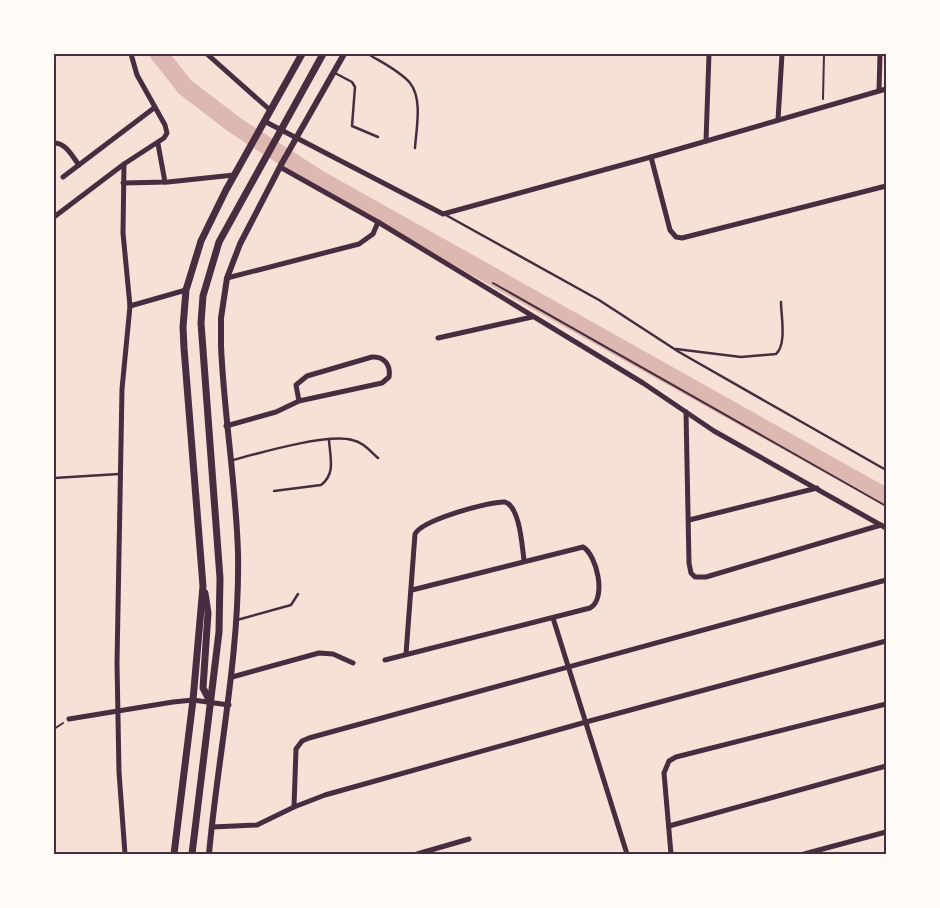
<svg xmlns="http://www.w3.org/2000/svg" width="940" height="908" viewBox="0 0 940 908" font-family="Commissioner,sans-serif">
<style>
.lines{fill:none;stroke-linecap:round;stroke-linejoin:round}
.river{stroke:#dcb8b0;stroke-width:18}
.path{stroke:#4a2c40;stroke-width:2}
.service{stroke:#4a2c40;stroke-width:2.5}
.minor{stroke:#4a2c40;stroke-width:5}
.tertiary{stroke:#4a2c40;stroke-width:6}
.secondary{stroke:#4a2c40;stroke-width:7}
.neatline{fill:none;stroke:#4a2c40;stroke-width:2}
</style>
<rect width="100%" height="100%" fill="#f7e1d7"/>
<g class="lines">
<!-- river -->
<path class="river" d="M159,54L185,87L236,126L319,179L886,497"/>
<!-- path -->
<g class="path">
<path d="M823,99L824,54"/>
<path d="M493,283L886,506"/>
<path d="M54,729L63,723"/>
</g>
<!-- service -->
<g class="service">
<path d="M368,54C381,62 400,71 410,83C423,99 416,130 415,148"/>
<path d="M335,73L352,82L355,87L352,126L378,137"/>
<path d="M444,214L599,300L679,352L886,470"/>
<path d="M676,349L741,357L776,354C787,344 781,316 781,302"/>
<path d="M233,460C259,453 328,433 352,440C363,442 370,451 378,458"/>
<path d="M54,478L119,474"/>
<path d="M274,491L321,485C336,474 330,457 329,440"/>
<path d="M237,620L291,605L298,594"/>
</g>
<!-- minor -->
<g class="minor">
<path d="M207,54L270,110"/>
<path d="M879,91L880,54"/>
<path d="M778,120L782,54"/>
<path d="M264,121L443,214L651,157L886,89"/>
<path d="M706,141L709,54"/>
<path d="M54,143C66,143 72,156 79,165"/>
<path d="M158,144L165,182"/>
<path d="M651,157L670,230L676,237L682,238L886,186"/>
<path d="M124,164L123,233L130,306L122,389L117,663L119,772L125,854"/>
<path d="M280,167L378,222L643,383L714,431L886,528"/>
<path d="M63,177L154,108"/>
<path d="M123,183L168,182L234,175"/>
<path d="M54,217L124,164L164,138L167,133L165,125L137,75L131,54"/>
<path d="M227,278L359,244L373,234L378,222"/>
<path d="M130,306L186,290"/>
<path d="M438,338L532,317"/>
<path d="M686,412L689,563L691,573L695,577H706L881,525"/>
<path d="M226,426L276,412L299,401L382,383L389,377C391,365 384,356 372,357L307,376L296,385L299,401"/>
<path d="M689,520L817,488"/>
<path d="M553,618L627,854"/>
<path d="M406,654L415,534C422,520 490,501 505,502C520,507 522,546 524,560"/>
<path d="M385,660L590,608C607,599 597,555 583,547L412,590"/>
<path d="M232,677L319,653L333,654L353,663"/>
<path d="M69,719L173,702L193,700L229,705"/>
<path d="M294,807L296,749L302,741L309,738L886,580"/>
<path d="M669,826L886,766"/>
<path d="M212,827L257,825L294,807L325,795L586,722L886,641"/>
<path d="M417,854L469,839"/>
<path d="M671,854L664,773L669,761L676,757L886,704"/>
<path d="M804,854L886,832"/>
</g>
<!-- tertiary -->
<path class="tertiary" d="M209,854C218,754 240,655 238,553C236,484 224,415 221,346V318L227,278L240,244L282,163L344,54"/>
<!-- secondary -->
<g class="secondary">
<path d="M205,593L208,613L203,688L211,703"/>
<path d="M174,854L193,700L203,586L184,348L183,327L186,290L201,241L226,190L302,54"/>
<path d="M192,854L219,632L220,578L201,323L203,296L219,242L323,54"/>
</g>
</g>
<!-- border -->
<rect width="940" height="908" fill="none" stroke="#fffaf5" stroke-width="110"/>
<rect x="55" y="55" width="830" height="798" class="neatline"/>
</svg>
